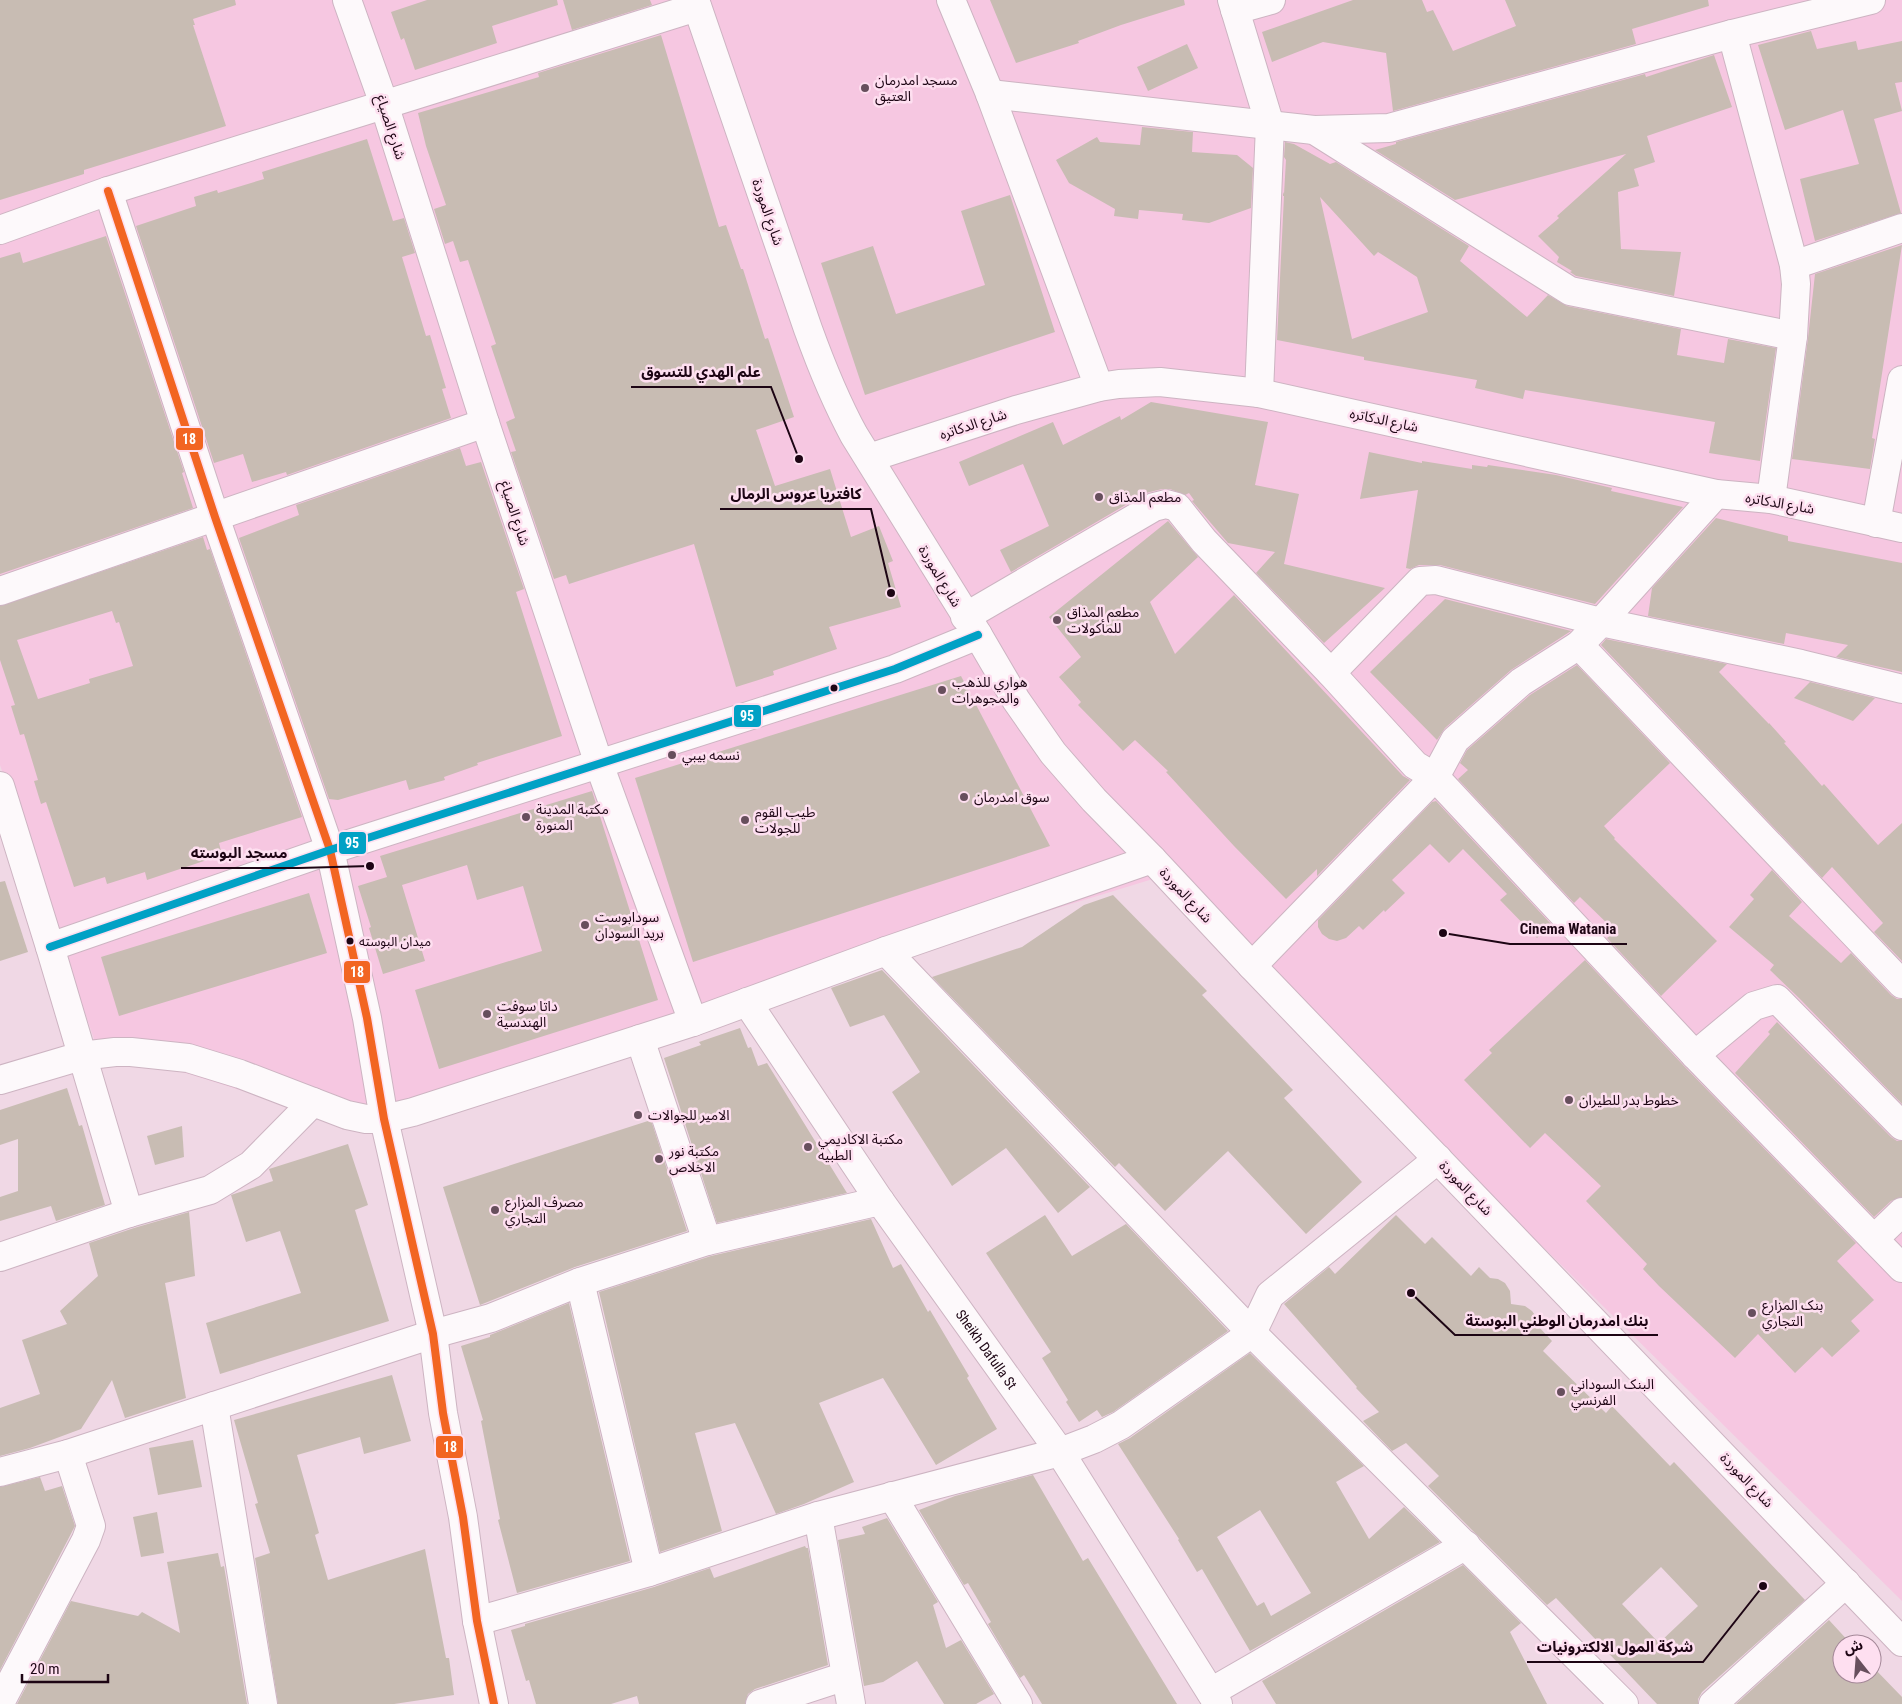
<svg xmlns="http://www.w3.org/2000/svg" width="1902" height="1704" viewBox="0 0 1902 1704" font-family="'Roboto Condensed','Noto Sans Arabic',sans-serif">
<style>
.built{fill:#f6c7e1}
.building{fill:#c8bcb3;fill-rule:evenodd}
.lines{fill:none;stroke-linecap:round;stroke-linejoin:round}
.minor-casing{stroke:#cdb4c2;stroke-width:30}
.minor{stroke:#fdf9fb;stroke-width:28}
.bus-1-casing{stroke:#fedff0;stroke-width:11}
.bus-2-casing{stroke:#fedff0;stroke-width:11}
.bus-1{stroke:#f26522;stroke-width:8}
.bus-2{stroke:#01a1c5;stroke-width:8}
.poi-dot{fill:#674f5d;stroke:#fedff0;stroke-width:2}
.bus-dot{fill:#1d0514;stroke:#fedff0;stroke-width:2}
.labels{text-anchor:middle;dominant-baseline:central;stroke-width:5;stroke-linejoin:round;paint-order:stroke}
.bus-label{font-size:13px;fill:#1d0514;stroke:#fedff0;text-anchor:start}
.poi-label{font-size:14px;fill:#1d0514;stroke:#fedff0;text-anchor:start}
.street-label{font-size:14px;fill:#1d0514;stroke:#fedff0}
.leader{fill:none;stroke:#1d0514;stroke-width:2}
.callout-dot{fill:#1d0514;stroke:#fedff0;stroke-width:2}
.callout-label{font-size:15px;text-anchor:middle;font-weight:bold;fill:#1d0514;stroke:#fedff0;stroke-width:5;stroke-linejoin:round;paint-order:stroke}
.line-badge{stroke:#fedff0;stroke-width:2}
.badge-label{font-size:14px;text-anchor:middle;font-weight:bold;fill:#fff}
</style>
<rect width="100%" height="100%" fill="#f0d8e5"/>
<!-- built -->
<path class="built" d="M0,0H1902V1601L1166,875L789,990L365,1129L96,1045L0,765Z"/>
<!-- building -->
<g class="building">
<path d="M0,0H235L236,5L193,19L195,25H193L226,126L84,170V174L0,200Z"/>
<path d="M427,0H557L558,5L492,26L497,43L415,70L404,38L401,40L391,12Z"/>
<path d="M563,0H650L652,5L572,30Z"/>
<path d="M990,0H1184L1185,5L1121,25L1078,41L1079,43L1016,63Z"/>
<path d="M1353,0H1422L1427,12L1433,10L1453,51L1516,26L1505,0H1708L1709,6L1632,29L1636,44L1393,111L1386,53L1323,42L1272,62L1262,32Z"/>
<path d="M1811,31L1817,49L1856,41L1858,50L1902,41V82L1895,83L1902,111L1874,119L1901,213L1815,241L1800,179L1859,164L1843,110L1785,130L1758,45Z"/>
<path d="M661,35L719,227L726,225L741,269H743L765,339L768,338L794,417L756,430L775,486L830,469L851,537L879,526L893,561L888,563L901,607L829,627L837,649L773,671L774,675L736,687L694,544L569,584L566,575L554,579L511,452L516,451L506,422L515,418L491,346L496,344L468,260L460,262L453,241L445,244L434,209L446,205L426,146L418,113L539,77L538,73Z"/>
<path d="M1187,44L1198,68L1148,91L1137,67Z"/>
<path d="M1714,55L1732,107L1647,136L1655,162L1634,169L1639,186L1618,192L1621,249L1681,252L1674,296L1576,276L1570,272L1572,271L1557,262L1559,257L1538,236L1559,218L1557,216L1626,154L1455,200L1375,150L1396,144V142L1645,74L1646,77Z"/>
<path d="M1142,127L1193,132L1192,152L1237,155L1253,168L1251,208L1209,223L1182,220L1183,214L1139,210L1138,219L1114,216L1115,209L1069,183L1056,160L1097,137L1100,142L1140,145Z"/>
<path d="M367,139L393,221L404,218L415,253L402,257L426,336L430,335L446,388L442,389L451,418L287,475L286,472L252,482L243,454L214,463L136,226L196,206L194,197L217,190L218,193L264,179L262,172Z"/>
<path d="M1285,142L1294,144L1330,164L1336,162L1469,246L1460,261L1527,317L1548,295L1567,306L1681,329L1677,355L1724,363L1728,339L1776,348L1760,461L1709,453L1715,422L1525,390L1523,399L1475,388L1477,380L1364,360V357L1277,340L1284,196H1283V192L1284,194L1286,160L1284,157ZM1320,197L1374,256L1378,252L1417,277L1428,312L1352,339Z"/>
<path d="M1010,195L1055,332L865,395L821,263L873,246L896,314L985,285L961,211Z"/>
<path d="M106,236L184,472L182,473L193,508L0,574V258L20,252L23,263Z"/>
<path d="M1902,245L1872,438L1875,439L1870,469L1792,459L1808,338L1815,274Z"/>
<path d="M1151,402L1268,422L1255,485L1299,494L1284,564L1385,588L1324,643L1256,573L1275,552L1228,543L1192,501L1194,500L1189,493L1185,495L1170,489H1162L1146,493L1011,572L1000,550L1049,526L1023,464L969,486L959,462L1053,422L1063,445L1120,416L1121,420Z"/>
<path d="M460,448L466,466L481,462L524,589L516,592L562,736L477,763L478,765L444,777L445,780L409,790L406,780L338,800L329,799L239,538L299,515L296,505Z"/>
<path d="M1369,452L1422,463V461L1472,469V465L1487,467L1488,465L1556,475L1612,488L1611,491L1683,507L1595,604L1440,565H1419L1410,569L1406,568L1418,490L1360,499Z"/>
<path d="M1716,518L1788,536V541L1902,563V672L1836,657L1848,645L1786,633L1784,644L1648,616L1652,588Z"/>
<path d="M1168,521L1198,557L1150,602L1175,654L1234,595L1403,776L1410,780L1317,876V869L1286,899L1234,846L1166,772L1168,771L1135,740L1123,751L1078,705L1081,702L1059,677L1081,657L1049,617Z"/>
<path d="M203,537L207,550L210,549L302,817L219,843L222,855L147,880L145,872L107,884L105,877L74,887L46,802L41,804L34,781L38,780L24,734L20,735L11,706L15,705L0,660V606ZM112,611L116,623L119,622L133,666L89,679L90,683L38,699L17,640Z"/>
<path d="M1445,599L1571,631L1511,670L1445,728L1437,740L1370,672Z"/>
<path d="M1606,639L1727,664L1719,672L1768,723V724L1769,723L1786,742L1784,743L1822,786L1824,784L1878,845L1902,823V961L1874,932L1883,923L1844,880L1832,867L1822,878L1601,645Z"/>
<path d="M1577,665L1670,763L1604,826L1615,838L1614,839L1717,941L1661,996L1607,938L1615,931L1580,897L1574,903L1458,779L1468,770L1460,763L1467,750L1530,695Z"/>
<path d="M961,676L1050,846L693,962L635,778Z"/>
<path d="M1810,682L1875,698L1853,721L1794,698Z"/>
<path d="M592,791L658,1000L439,1069L415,990L542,951L523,886L477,900L467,865L402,885L425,961L383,974L369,928L371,927L358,886L387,877L380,856Z"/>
<path d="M1436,801L1551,924L1537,938L1500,900L1507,894L1463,849L1449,863L1430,844L1392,880L1405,893L1385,912L1384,910L1363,930L1359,926L1346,938L1337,941L1329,939L1322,934L1318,927V920L1432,802Z"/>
<path d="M1772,870L1802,902L1789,916L1841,963L1851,953L1891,995L1897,999H1902V1104L1799,998L1770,970L1774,965L1729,927L1754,899L1750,895Z"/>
<path d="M5,881L28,952L0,961V882Z"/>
<path d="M309,893L327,953L119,1016L101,957Z"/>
<path d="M1113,895L1207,991L1202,995L1293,1090L1284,1098L1362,1182L1306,1234L1228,1151L1165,1211L1119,1163L1115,1167L932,977L1022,947L1084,905Z"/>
<path d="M1585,960L1684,1066L1856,1243L1837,1261L1874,1300L1851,1321L1860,1331L1832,1357L1822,1347L1795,1373L1758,1334L1735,1358L1659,1286L1643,1269L1647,1264L1586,1201L1601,1186L1545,1133L1530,1148L1464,1080L1492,1053L1489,1050Z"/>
<path d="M882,970L1090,1187L1058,1213L1006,1148L952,1186L892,1092L920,1072L884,1015L850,1027L831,988Z"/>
<path d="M1777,1022L1891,1137L1897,1141H1902V1197L1891,1201L1874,1217L1735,1073L1770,1034L1768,1032Z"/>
<path d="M740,1028L748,1048L751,1047L758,1066L767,1063L847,1193L717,1223L664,1058L701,1045L699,1042Z"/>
<path d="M67,1088L79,1126L82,1125L105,1205L56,1221L51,1206L0,1221V1197L18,1191V1139L0,1145V1110Z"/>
<path d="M651,1120L687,1231L575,1267L480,1305L443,1187Z"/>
<path d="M182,1126L184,1157L155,1165L147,1136Z"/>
<path d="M348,1144L368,1205L355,1210L389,1321L220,1374L206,1323L301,1293L280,1231L246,1242L231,1195L273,1181L269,1169Z"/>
<path d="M189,1212L195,1276L165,1283L186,1398L125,1418L112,1380L81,1429L30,1448L0,1456V1408L40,1394L22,1340L67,1324L60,1311L98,1276L89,1243L134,1228Z"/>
<path d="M1045,1215L1072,1256L1126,1224L1228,1331L1113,1412L1102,1417L1097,1410L1079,1422L1066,1402L1068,1400L1042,1358L1051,1352L986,1253Z"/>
<path d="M1396,1215L1425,1244L1432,1237L1471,1276L1479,1267L1490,1278L1498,1279L1505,1283L1510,1291L1511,1304L1525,1306L1532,1311L1537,1318L1538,1326L1552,1341L1543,1351L1606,1413L1612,1406L1670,1466L1674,1462L1805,1600L1702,1692L1698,1699V1704H1657L1556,1598L1547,1605L1428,1486L1439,1476L1406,1443L1392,1451L1363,1421L1379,1412L1356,1388L1357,1387L1284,1304L1329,1267L1335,1274ZM1661,1567L1698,1606L1659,1643L1622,1604Z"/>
<path d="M871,1219L893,1268L901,1264L928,1312L930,1310L969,1376L967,1378L997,1429L936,1465L883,1378L819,1403L854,1482L804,1504L776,1514L735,1423L695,1433L722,1531L660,1552L599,1292L711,1256Z"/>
<path d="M569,1303L630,1561L517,1593L498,1520L500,1519L481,1421L483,1420L461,1346L490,1337V1335Z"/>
<path d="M1250,1353L1364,1466L1336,1482L1369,1539L1404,1507L1440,1542L1250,1651L1202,1569L1197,1572L1178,1540L1179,1539L1118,1444L1130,1438ZM1260,1510L1311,1593L1271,1616L1264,1602L1257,1606L1217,1537Z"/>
<path d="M392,1375L411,1441L364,1454L360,1437L297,1455L319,1533L315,1535L328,1580L425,1549L446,1658H449L454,1695L394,1704H278L255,1558L270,1553L255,1504L258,1503L234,1420Z"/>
<path d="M193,1440L202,1487L158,1495L149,1448Z"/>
<path d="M1033,1475L1083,1561L1088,1558L1177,1704H1042L1024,1675L1020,1678L988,1624L991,1622L968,1583L964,1585L919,1510L955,1496Z"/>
<path d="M40,1477L45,1491L62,1486L75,1526L0,1670V1487Z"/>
<path d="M157,1512L164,1553L141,1557L133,1517Z"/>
<path d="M887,1518L938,1602L933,1605L946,1648L961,1640L994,1694L976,1704H944L917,1661L883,1682L864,1686L838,1540L865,1534L862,1527Z"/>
<path d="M805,1546L806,1548H808L828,1665L755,1689L748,1694L745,1704H639L637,1696L611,1704H536L529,1680L526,1681L511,1630L525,1626V1624L654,1587L710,1568L714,1578Z"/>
<path d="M218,1553L221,1567L224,1566L247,1704H17L71,1601L138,1616L142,1612L180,1633L167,1562Z"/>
<path d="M1463,1565L1521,1623L1510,1632L1547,1704H1276L1262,1681Z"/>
<path d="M1829,1620L1851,1644H1842V1674H1872V1666L1902,1697V1704H1736Z"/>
</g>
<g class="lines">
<!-- minor casing -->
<g class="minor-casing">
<g id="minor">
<path d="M347,0L384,104L485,423L599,764L693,1022"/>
<path d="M695,0L808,329C821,365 835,400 854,435L978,635L1016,700L1053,753L1094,800L1152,859L1252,966L1902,1642"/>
<path d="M951,0L990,94L1099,387"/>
<path d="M1232,0L1270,125L1259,393"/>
<path d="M1235,10L1271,0"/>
<path d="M1732,34L1794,265"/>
<path d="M990,94L1314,130L1570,291L1793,336"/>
<path d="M1314,130L1389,128L1732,34L1871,0"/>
<path d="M108,191L215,517L330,850L367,1018L384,1119L433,1334L443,1413L463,1517L477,1621L494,1704"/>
<path d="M0,230L108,191L697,7"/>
<path d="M869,458L1016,410L1099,387L1119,384L1160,382L1259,393L1716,494L1771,499L1902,528"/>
<path d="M1771,499L1793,336L1796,284L1794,265L1902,228"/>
<path d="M1876,523L1902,380"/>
<path d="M0,591L485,423"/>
<path d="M965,617L1154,507L1166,504L1177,507L1204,541L1331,673L1415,765L1435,777L1695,1055L1902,1268"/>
<path d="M1579,645L1902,984"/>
<path d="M1331,673L1420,581L1436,580L1601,622L1801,664L1902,689"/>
<path d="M0,786L50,947L129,1213"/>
<path d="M50,947L330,850L895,669L978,635"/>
<path d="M886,951L1252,1333L1624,1704"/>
<path d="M1252,966L1435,777L1455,740L1521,682L1579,645L1601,622L1716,494"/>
<path id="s1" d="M747,1002L880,1201L1060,1452L1218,1704"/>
<path d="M640,1039L707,1241"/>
<path d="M1695,1055L1754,1006L1777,999L1902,1126"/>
<path d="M0,1080L81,1056L115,1052H131L188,1058L240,1074L347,1115L366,1119H384L413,1112L693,1022L886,951L1152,859"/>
<path d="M1874,1239L1902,1212"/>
<path d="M0,1257L129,1213L210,1190L251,1165L313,1102"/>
<path d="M580,1282L649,1572"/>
<path d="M214,1406L263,1704"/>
<path d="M0,1472L68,1454L433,1334L491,1318L580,1282L707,1241L880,1201"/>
<path d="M892,1496L1018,1704"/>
<path d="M818,1516L851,1704"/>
<path d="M477,1621L649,1572L818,1516L1060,1452L1094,1439L1121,1425L1252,1333L1270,1295L1438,1159"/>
<path d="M1211,1692L1466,1545"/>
<path d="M0,1703L86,1540L91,1526L68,1454"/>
<path d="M760,1704L846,1676"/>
<path d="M1713,1704L1846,1583"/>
</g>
</g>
<!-- minor -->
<use href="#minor" class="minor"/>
<!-- bus-1 casing -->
<g class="bus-1-casing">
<path id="bus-1" d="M108,191L215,517L330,850L367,1018L384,1119L433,1334L443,1413L463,1517L477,1621L494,1704"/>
</g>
<!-- bus-2 casing -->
<g class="bus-2-casing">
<path id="bus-2" d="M50,947L330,850L895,669L978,635"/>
</g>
<!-- bus-1 -->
<use href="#bus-1" class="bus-1"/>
<!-- bus-2 -->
<use href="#bus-2" class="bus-2"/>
</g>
<!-- markers -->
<g class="poi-dot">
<circle cx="865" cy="88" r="5"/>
<circle cx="1099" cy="497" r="5"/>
<circle cx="1057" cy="620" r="5"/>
<circle cx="942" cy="690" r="5"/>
<circle cx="672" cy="755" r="5"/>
<circle cx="964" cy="797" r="5"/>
<circle cx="526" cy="817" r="5"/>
<circle cx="745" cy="820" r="5"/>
<circle cx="585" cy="925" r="5"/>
<circle cx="487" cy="1014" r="5"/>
<circle cx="1569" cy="1100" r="5"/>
<circle cx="638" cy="1115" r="5"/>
<circle cx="808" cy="1147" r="5"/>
<circle cx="659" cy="1159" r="5"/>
<circle cx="495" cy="1210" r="5"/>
<circle cx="1752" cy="1313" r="5"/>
<circle cx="1561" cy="1392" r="5"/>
</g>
<g class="bus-dot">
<circle cx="834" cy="688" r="4.5"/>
<circle cx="350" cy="941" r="4.5"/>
</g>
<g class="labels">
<!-- bus labels -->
<g class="bus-label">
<text x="359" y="941">ميدان البوسته</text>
</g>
<!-- poi labels -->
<g class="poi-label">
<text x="875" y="80">مسجد امدرمان<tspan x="875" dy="16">العتيق</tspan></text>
<text x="1109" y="497">مطعم المذاق</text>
<text x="1067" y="612">مطعم المذاق<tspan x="1067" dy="16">للمأكولات</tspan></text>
<text x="952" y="682">هواري للذهب<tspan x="952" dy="16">والمجوهرات</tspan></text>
<text x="682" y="755">نسمه بيبي</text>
<text x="974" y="797">سوق امدرمان</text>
<text x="536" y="809">مكتبة المدينة<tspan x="536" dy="16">المنورة</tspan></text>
<text x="755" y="812">طيب القوم<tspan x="755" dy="16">للجولات</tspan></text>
<text x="595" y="917">سودابوست<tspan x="595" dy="16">بريد السودان</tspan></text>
<text x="497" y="1006">داتا سوفت<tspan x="497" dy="16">الهندسية</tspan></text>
<text x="1579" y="1100">خطوط بدر للطيران</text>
<text x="648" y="1115">الامير للجوالات</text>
<text x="818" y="1139">مكتبة الاكاديمي<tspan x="818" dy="16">الطبيه</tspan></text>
<text x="669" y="1151">مكتبة نور<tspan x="669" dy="16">الاخلاص</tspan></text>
<text x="505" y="1202">مصرف المزارع<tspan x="505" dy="16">التجاري</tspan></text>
<text x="1762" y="1305">بنک المزارع<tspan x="1762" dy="16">التجاري</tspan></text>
<text x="1571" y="1384">البنک السوداني<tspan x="1571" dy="16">الفرنسي</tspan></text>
</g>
<!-- street labels -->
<g class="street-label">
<text transform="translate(391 127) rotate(72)">شارع الصياغ</text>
<text transform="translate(768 212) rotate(71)">شارع الموردة</text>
<text transform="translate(1384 420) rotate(12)">شارع الدكاتره</text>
<text transform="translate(973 424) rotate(-18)">شارع الدكاتره</text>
<text transform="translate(1780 503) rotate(10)">شارع الدكاتره</text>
<text transform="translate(515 513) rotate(72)">شارع الصياغ</text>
<text transform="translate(940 576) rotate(59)">شارع الموردة</text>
<text transform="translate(1186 895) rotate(47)">شارع الموردة</text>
<text transform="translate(1466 1188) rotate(46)">شارع الموردة</text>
<text stroke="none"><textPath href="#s1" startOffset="422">Sheikh Dafulla St</textPath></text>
<text transform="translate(1747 1480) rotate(46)">شارع الموردة</text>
</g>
</g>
<!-- callouts -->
<path class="leader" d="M799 459L771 387H631M891 593L871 509H720M370 866L298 868H181M1443 933L1510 944H1627M1411 1293L1455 1335H1658M1763 1586L1703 1662H1527"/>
<g class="callout-dot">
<circle cx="799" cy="459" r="5"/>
<circle cx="891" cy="593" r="5"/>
<circle cx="370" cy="866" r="5"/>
<circle cx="1443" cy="933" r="5"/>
<circle cx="1411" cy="1293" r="5"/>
<circle cx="1763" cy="1586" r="5"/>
</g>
<g class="callout-label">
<text x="701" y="377">علم الهدي للتسوق</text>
<text x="796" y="499">كافتريا عروس الرمال</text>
<text x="239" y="858">مسجد البوسته</text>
<text x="1568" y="934">Cinema Watania</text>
<text x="1557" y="1326">بنك امدرمان الوطني البوستة</text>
<text x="1615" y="1652">شركة المول الالكترونيات</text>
</g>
<g class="line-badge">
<rect x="175" y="427" width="29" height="24" rx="5" fill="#f26522"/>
<rect x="733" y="704" width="29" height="24" rx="5" fill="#01a1c5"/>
<rect x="338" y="831" width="29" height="24" rx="5" fill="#01a1c5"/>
<rect x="343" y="960" width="28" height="24" rx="5" fill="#f26522"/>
<rect x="435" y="1435" width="29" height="24" rx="5" fill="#f26522"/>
</g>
<g class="badge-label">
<text x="189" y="444">18</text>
<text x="747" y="721">95</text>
<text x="352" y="848">95</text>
<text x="357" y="977">18</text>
<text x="450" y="1452">18</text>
</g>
<!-- north arrow -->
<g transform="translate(1857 1659) rotate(343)"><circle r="24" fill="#fedff0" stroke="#a48898"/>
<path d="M0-4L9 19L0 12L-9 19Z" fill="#674f5d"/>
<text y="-8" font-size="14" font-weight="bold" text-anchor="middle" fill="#1d0514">ش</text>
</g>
<!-- scale -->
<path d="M22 1674v8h86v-8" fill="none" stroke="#1d0514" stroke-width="2.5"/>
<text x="30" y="1674" font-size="15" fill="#1d0514" stroke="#fedff0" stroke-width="4" paint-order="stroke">20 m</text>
</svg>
